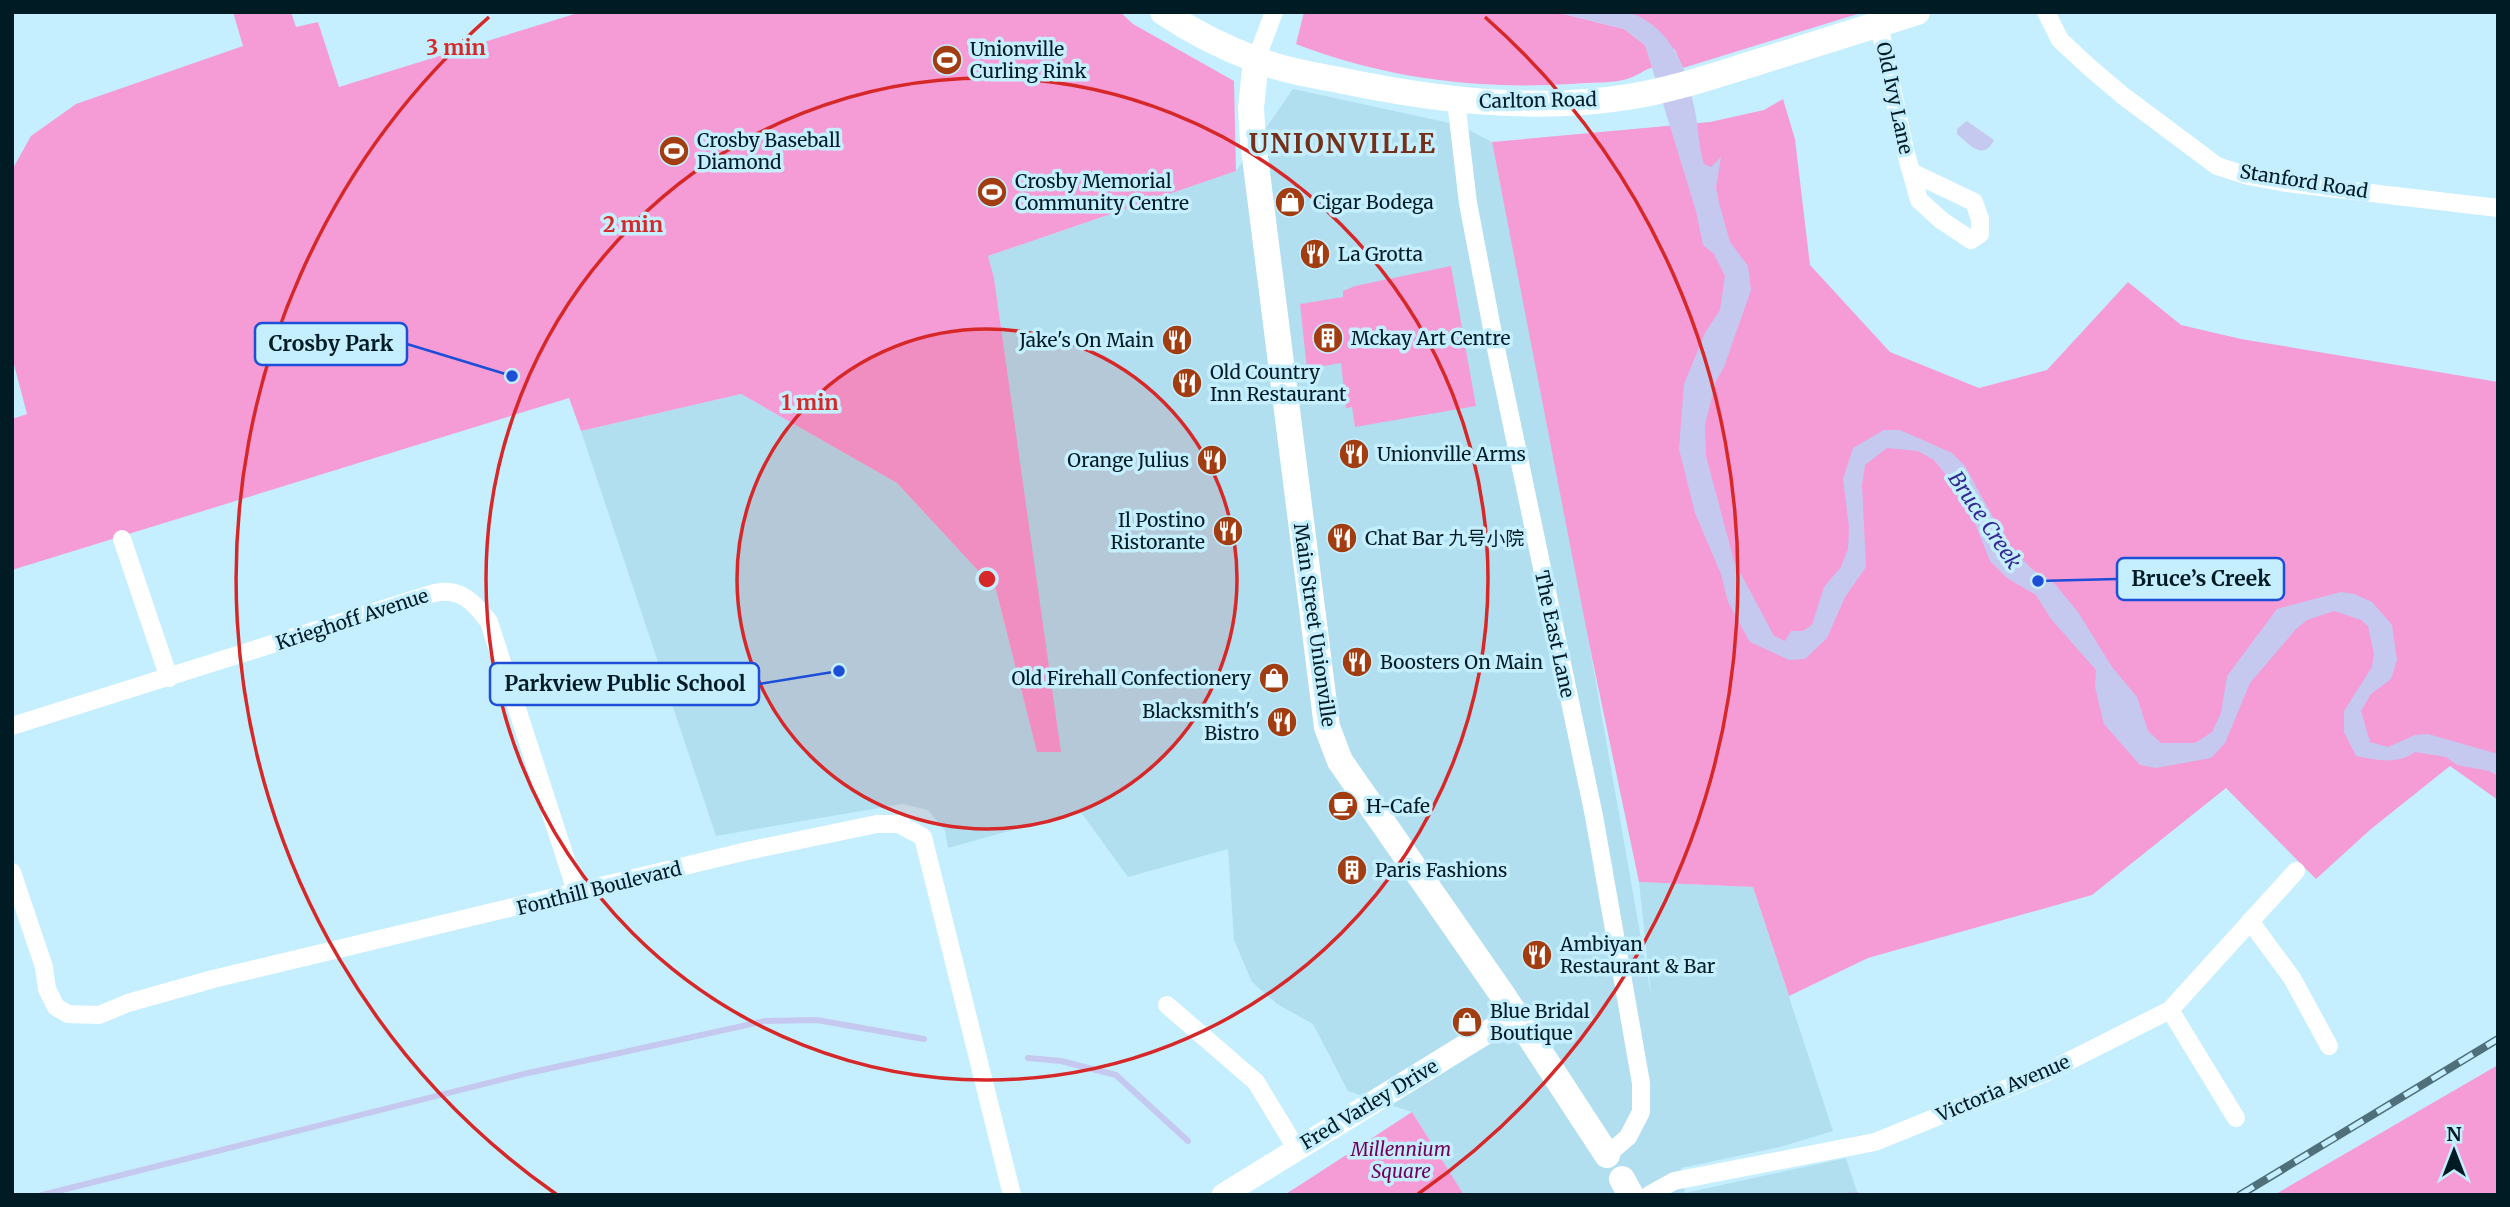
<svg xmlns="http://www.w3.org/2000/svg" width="2510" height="1207" viewBox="0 0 2510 1207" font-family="Merriweather,'Noto Sans SC',serif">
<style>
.built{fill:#b1dfef}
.green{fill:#f59cd7}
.water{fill:#c5c9ef}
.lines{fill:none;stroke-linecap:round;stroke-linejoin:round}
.stream{stroke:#c5c9ef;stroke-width:6}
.minor{stroke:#fff;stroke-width:18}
.tertiary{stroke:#fff;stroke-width:23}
.secondary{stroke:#fff;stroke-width:26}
.rail-casing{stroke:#4f707b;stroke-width:8}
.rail{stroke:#c5effe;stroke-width:5;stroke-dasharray:16;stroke-linecap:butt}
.ring{fill:none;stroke:#d62828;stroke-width:3.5}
.labels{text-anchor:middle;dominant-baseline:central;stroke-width:7;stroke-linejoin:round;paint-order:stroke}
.poi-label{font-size:19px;fill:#001b24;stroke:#c5effe;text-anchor:start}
.street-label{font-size:19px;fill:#001b24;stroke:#c5effe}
.park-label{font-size:19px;font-style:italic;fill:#71005a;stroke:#c5effe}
.water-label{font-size:21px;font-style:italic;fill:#342890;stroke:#c5effe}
.district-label{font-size:26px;font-weight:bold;letter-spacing:2px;fill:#733119;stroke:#c5effe}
.centre{fill:#d62828;stroke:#c5effe;stroke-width:3.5}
.ring-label{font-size:21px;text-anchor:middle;font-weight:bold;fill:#d62828;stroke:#c5effe;stroke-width:7;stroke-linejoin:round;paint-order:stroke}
.leader{fill:none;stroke:#1d4ed8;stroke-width:2.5}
.callout-dot{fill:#1d4ed8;stroke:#c5effe;stroke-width:2.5}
.callout{fill:#c5effe;stroke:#1d4ed8;stroke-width:2.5}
.callout-label{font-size:21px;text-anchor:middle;font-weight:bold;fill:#001b24}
</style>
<rect width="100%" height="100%" fill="#c5effe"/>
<!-- built -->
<path class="built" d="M1293,89L1459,125L1492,142L1566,513L1651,995L1639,882L1753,887L1833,1131L1780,1147L1681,1168L1685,1193L1846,1158L1858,1195H1464L1412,1112L1348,1091L1313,1024L1277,1004L1252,982L1234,940L1228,849L1128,877L1080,811L948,848L945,831L928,810L902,804L716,836L581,431L741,394L897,483L996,590L1037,751L1060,752L994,278L988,256L1236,171Z"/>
<!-- green -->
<g class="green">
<path d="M233,12H291L296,27L318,22L339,87L581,12H1120L1133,24L1234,81L1236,171L988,256L994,278L1061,752H1037L996,590L897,483L741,394L581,431L569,398L12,570V419L27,414L12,357V170L31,136L76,104L243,46Z"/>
<path d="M1304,12H1556L1624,29L1645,45L1654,67C1645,69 1639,75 1630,78C1613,84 1589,82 1571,84C1477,90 1384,78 1296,44Z"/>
<path d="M1629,12H1864L1683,68L1675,50Z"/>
<path d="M1783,99L1795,139L1810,265L1890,352L1979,388L2047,370L2128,282L2181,325L2241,339L2498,382V800L2450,766L2371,829L2316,879L2226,788L2092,895L1868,958L1789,996L1753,887L1639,882L1590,648L1492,142L1710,122L1764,110Z"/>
<path d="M1451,266L1476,406L1355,427L1352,407L1346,408L1341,363L1307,369L1300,304L1343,297V291L1355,286Z"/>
<path d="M2498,1065V1195H2274Z"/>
<path d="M1412,1112L1464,1195H1284L1300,1185Z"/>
</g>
<!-- water -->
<g class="water">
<path d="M1556,12C1572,12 1618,8 1631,13C1673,29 1687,70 1695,111C1699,129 1698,146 1704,164L1711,167L1721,157L1716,187L1719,203L1730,242L1748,266L1751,290L1724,367L1716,381L1705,425L1706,456L1734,561L1774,636L1785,641L1791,631H1803L1812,625L1824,587L1841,567L1848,549L1849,527L1843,479L1853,448L1884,430H1900L1952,453L1965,466L2008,545L2033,570L2053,582L2078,612L2112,667L2137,697L2148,731L2161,743H2195L2212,732L2221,713L2227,676L2277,609L2341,592L2354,594L2372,602L2392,625L2397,660L2391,679L2371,694L2361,711L2370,742L2388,747L2415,735L2428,734L2498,754V776L2489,771L2457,765L2446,757L2415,752C2397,765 2376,760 2356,756L2344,732V711L2372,667L2374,654L2368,626L2361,620L2334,611L2307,620L2296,629L2250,683L2225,743L2211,758L2156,768L2140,765L2104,724L2095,687L2096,670L2051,619L2036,595L2007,578L1990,561L1973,518L1954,485L1934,460L1918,451L1887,448L1865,465L1862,485L1866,567L1845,597L1827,638L1805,659L1789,660L1750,642L1728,602L1721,574L1695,513L1679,449L1684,384L1705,333L1720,310L1725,276L1714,254L1703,245L1696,211L1645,45L1624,29Z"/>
<path d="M1967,121L1994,140C1983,162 1969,144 1957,134V129Z"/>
</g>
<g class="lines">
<!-- stream -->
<g class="stream">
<path d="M1028,1058L1061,1061L1116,1075L1188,1141"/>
<path d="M42,1195L524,1074L765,1021L817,1020L924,1039"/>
<path d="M1849,1195H1857"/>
</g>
<!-- minor -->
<g class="minor">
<path d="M2046,12L2060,40L2088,66L2122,95L2217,166L2248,176L2286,183L2498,208"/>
<path d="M1879,24L1905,150L1919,200L1941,220L1971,240L1980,234V219L1974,202L1911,172"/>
<path d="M1256,60L1274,12"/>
<path d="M1456,101L1468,203L1494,339L1594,816L1641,1083V1112L1628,1137L1607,1155"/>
<path d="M122,539L169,678"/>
<path d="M12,726L434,593C460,587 474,602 489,622L577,894"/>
<path d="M12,872L44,967L47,989L56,1007L68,1014L99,1015L128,1003L213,979L747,851L877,824H899L923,837L1012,1195"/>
<path d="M2250,921L2292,978L2329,1046"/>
<path d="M1167,1005L1256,1082L1296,1148"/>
<path d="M2170,1010L2236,1118"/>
<path d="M1649,1195L1674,1181L1875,1142L2045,1073L2170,1010L2296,871"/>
</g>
<!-- tertiary -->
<path class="tertiary" d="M1223,1195L1515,1015"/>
<!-- secondary -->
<g class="secondary">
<path d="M1163,12C1191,31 1225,48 1257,60C1283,70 1312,75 1339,80C1434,100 1531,112 1628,97C1672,90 1713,76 1755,63C1809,46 1863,29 1917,12"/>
<path d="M1256,60L1251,108L1253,141L1327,727L1340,761L1504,997L1607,1155"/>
<path d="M1622,1179L1631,1195"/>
</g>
<!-- rail casing -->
<g class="rail-casing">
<path id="rail" d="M2240,1195L2498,1039"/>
</g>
<!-- rail -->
<use href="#rail" class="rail"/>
</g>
<!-- distance rings -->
<circle cx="987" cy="579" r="250" fill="#d62828" fill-opacity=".12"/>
<g class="ring">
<circle cx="987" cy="579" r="250"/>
<circle cx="987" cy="579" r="501"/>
<path d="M556 1194A751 751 0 0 1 489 17M1485 17A751 751 0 0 1 1418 1194"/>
</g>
<!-- icons -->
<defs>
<g id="stadium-disc" transform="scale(1.575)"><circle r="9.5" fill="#a23c11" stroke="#c5effe"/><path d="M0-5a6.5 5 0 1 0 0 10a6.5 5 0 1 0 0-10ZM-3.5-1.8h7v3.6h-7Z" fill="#fff"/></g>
<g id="shop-disc" transform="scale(1.575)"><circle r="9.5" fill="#a23c11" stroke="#c5effe"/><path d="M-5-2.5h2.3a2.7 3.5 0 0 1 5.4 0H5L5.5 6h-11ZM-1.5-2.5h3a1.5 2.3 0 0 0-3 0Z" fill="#fff"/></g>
<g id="restaurant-disc" transform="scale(1.575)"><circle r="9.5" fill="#a23c11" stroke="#c5effe"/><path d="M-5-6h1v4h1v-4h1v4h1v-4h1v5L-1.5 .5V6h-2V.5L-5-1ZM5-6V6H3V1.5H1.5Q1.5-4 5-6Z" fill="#fff"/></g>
<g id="building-disc" transform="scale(1.575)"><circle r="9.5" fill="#a23c11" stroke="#c5effe"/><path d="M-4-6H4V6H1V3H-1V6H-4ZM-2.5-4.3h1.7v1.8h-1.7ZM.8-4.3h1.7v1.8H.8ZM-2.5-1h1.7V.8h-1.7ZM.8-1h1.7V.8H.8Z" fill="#fff"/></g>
<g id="cafe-disc" transform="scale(1.575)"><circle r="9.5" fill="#a23c11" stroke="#c5effe"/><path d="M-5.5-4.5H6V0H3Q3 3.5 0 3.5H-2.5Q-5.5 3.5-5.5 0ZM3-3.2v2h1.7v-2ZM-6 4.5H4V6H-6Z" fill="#fff"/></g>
</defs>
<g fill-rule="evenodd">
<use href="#stadium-disc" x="947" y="60"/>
<use href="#stadium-disc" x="674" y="151"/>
<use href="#stadium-disc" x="992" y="192"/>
<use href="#shop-disc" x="1290" y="202"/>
<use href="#restaurant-disc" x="1315" y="254"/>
<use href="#building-disc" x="1328" y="338"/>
<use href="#restaurant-disc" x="1177" y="340"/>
<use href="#restaurant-disc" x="1187" y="383"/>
<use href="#restaurant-disc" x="1354" y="454"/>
<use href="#restaurant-disc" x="1212" y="460"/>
<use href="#restaurant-disc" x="1228" y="531"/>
<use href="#restaurant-disc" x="1342" y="538"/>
<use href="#restaurant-disc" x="1357" y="662"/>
<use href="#shop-disc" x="1274" y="678"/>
<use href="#restaurant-disc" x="1282" y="722"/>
<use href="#cafe-disc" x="1343" y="806"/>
<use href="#building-disc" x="1352" y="870"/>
<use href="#restaurant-disc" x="1537" y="955"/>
<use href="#shop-disc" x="1467" y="1022"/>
</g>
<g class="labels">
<!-- poi labels -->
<g class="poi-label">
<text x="970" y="49">Unionville<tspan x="970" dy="22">Curling Rink</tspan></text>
<text x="697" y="140">Crosby Baseball<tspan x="697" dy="22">Diamond</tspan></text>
<text x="1015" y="181">Crosby Memorial<tspan x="1015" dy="22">Community Centre</tspan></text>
<text x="1313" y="202">Cigar Bodega</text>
<text x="1338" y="254">La Grotta</text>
<text x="1351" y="338">Mckay Art Centre</text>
<text x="1154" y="340" text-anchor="end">Jake's On Main</text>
<text x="1210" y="372">Old Country<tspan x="1210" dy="22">Inn Restaurant</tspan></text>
<text x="1377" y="454">Unionville Arms</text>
<text x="1189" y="460" text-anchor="end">Orange Julius</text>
<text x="1205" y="520" text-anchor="end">Il Postino<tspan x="1205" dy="22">Ristorante</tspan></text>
<text x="1365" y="538">Chat Bar 九号小院</text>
<text x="1380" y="662">Boosters On Main</text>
<text x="1251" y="678" text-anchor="end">Old Firehall Confectionery</text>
<text x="1259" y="711" text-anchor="end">Blacksmith's<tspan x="1259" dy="22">Bistro</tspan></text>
<text x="1366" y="806">H-Cafe</text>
<text x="1375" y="870">Paris Fashions</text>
<text x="1560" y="944">Ambiyan<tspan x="1560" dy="22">Restaurant &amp; Bar</tspan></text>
<text x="1490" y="1011">Blue Bridal<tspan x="1490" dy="22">Boutique</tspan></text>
</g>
<!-- street labels -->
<g class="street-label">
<text transform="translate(1895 98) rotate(78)">Old Ivy Lane</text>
<text transform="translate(1538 100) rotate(-1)">Carlton Road</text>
<text transform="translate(2304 181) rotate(9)">Stanford Road</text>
<text transform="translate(352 619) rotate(-18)">Krieghoff Avenue</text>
<text transform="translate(1315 625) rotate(82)">Main Street Unionville</text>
<text transform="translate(1555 634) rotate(78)">The East Lane</text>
<text transform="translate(599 888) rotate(-14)">Fonthill Boulevard</text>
<text transform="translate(2003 1088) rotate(-23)">Victoria Avenue</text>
<text transform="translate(1369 1104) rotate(-31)">Fred Varley Drive</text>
</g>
<!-- park labels -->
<g class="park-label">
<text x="1401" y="1149">Millennium<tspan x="1401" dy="22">Square</tspan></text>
</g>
<!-- water labels -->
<g class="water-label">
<text transform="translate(1985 520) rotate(56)">Bruce Creek</text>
</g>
<!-- district labels -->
<g class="district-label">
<text x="1343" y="143">UNIONVILLE</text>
</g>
</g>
<circle cx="987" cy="579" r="10" class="centre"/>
<g class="ring-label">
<text x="456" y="55">3 min</text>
<text x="633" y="232">2 min</text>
<text x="810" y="410">1 min</text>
</g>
<!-- callouts -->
<path class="leader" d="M512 376L407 344M2038 581L2117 579M839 671L759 684"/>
<g class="callout-dot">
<circle cx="512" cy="376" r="7"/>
<circle cx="2038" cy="581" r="7"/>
<circle cx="839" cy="671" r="7"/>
</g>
<g class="callout">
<rect x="255" y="323" width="152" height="42" rx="7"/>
<rect x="2117" y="558" width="167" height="42" rx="7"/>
<rect x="490" y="663" width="269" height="42" rx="7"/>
</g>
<g class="callout-label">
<text x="331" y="351">Crosby Park</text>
<text x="2201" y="586">Bruce’s Creek</text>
<text x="625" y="691">Parkview Public School</text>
</g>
<!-- border -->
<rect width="2510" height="1207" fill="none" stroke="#001b24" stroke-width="28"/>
<!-- north arrow -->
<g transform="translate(2454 1151)" stroke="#c5effe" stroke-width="5" paint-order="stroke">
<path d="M0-5L12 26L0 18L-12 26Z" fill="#001b24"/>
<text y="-10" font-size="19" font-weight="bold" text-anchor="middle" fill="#001b24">N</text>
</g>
</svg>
